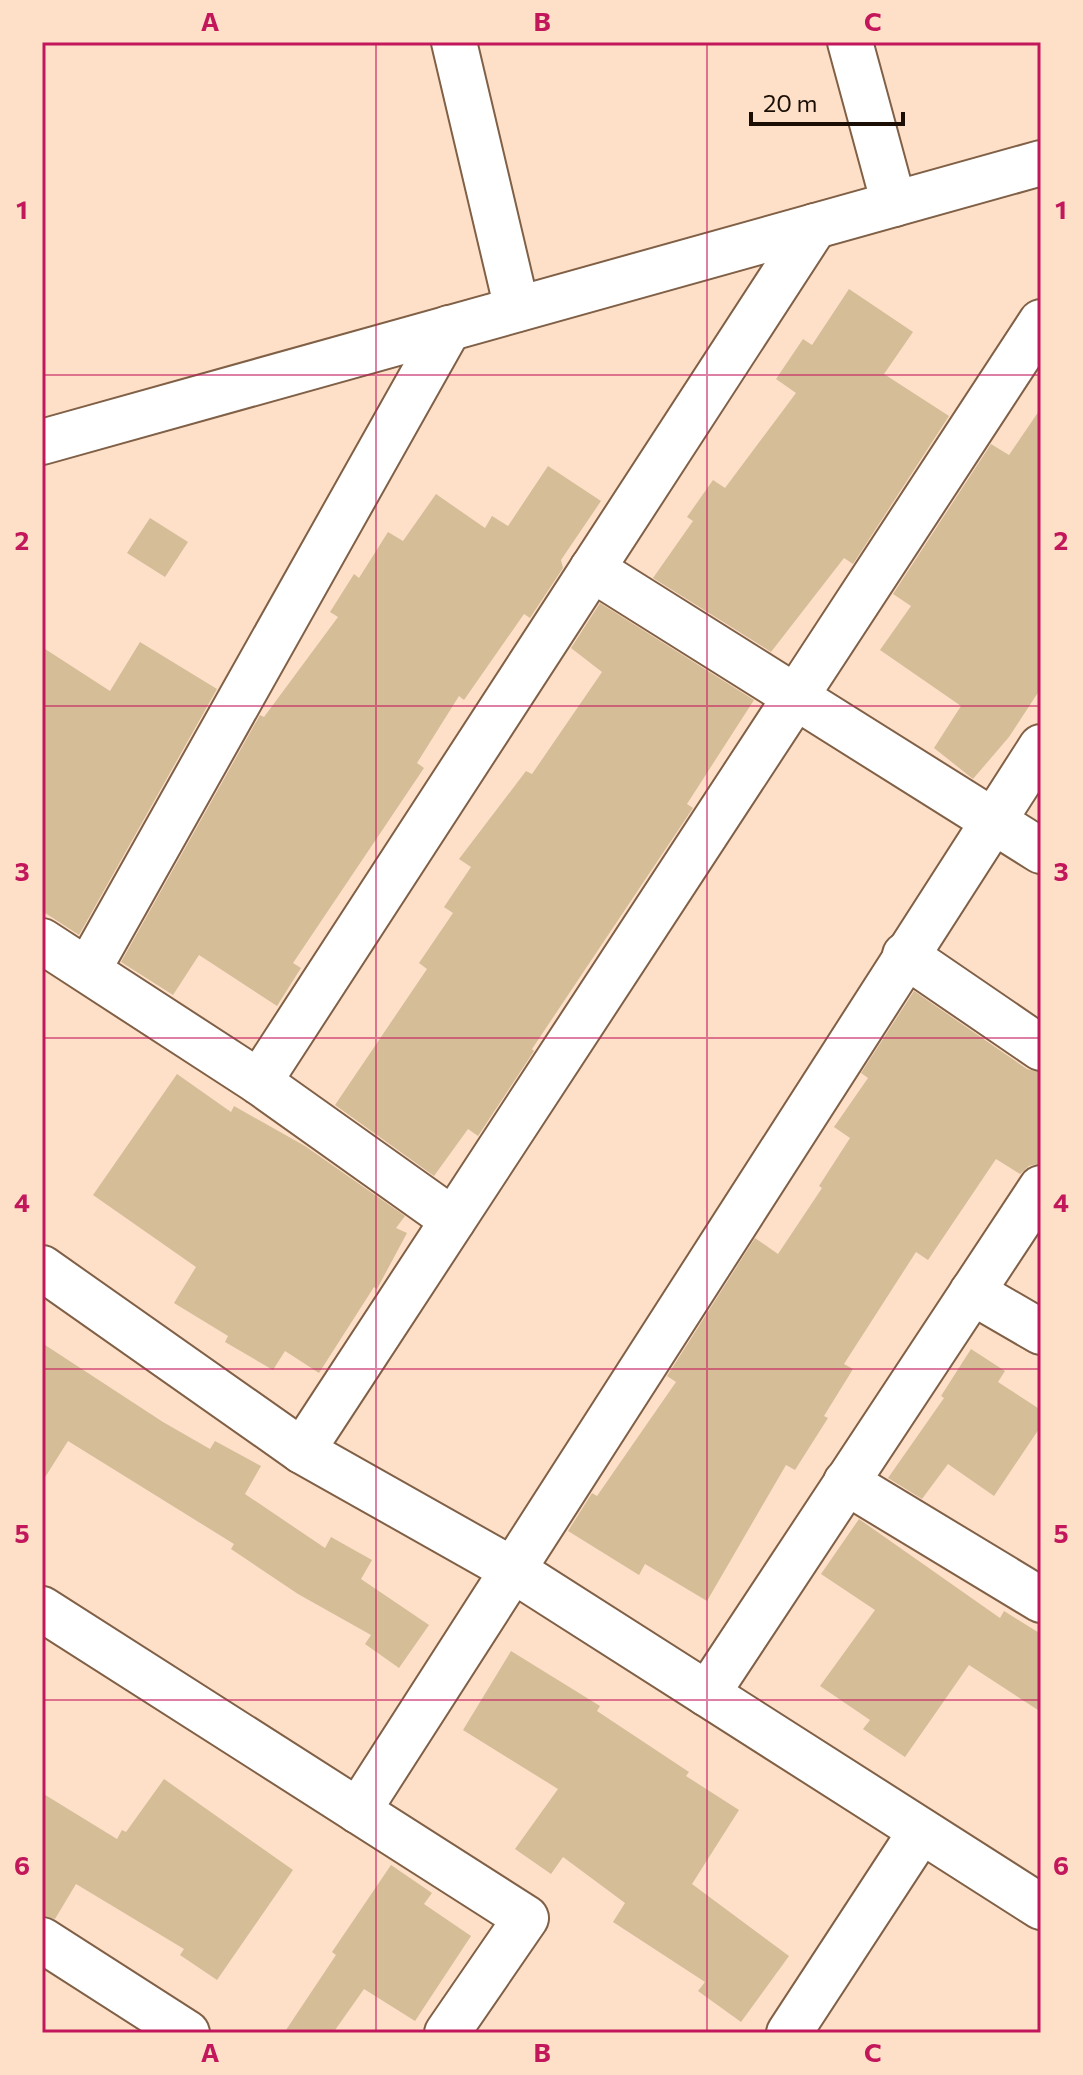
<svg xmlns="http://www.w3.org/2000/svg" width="1083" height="2075" viewBox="0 0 1083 2075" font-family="Commissioner,sans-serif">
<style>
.building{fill:#d5bd98}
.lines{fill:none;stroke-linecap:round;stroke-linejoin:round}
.street-casing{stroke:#806046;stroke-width:48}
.street{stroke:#fff;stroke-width:44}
.grid{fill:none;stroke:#c2185b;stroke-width:2;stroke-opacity:0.55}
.neatline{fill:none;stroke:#c2185b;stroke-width:3}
.grid-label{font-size:26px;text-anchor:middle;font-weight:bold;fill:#c2185b}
</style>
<rect width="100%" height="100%" fill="#fee0c9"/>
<!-- building -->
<g class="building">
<path d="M849,289L913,332L884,374L949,416L853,564L844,558L771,652L653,578L693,521L687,517L713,480L725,488L796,393L776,379L803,339L812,345Z"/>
<path d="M1041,408V688L1009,737L973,779L934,748L961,706L880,650L911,606L893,594L991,444L1009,455Z"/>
<path d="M548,466L601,501L561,560L563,568L530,618L524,614L464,700L459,696L417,763L424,768L293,963L301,968L277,1006L199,955L173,995L121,962L260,715L264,717L338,617L330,612L354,574L359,578L388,532L403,541L436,494L485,528L492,516L508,526Z"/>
<path d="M150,518L188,542L165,577L127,553Z"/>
<path d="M600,603L754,700L687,804L693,808L532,1049L534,1051L478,1136L468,1129L434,1176L335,1105L427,969L419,963L453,913L444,907L471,867L459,859L526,771L532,774L602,672L571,648Z"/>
<path d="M140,642L217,689L79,935L42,911V647L110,691Z"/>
<path d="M914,991L1027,1069L1041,1073V1163L1029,1166L1020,1174L996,1159L928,1260L916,1252L844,1364L853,1369L824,1416L828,1418L795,1470L786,1465L707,1601L645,1564L639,1575L568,1531L592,1493L597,1496L676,1382L667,1376L755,1238L778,1254L822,1188L819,1186L850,1138L834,1127L868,1078L861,1073Z"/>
<path d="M177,1074L231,1112L234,1106L305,1146L405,1216L396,1228L407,1233L377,1289L374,1287L319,1373L285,1351L273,1370L225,1342L228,1336L174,1303L196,1267L93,1195Z"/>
<path d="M42,1343L163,1422L210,1449L215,1441L261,1466L245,1494L325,1548L331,1537L372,1560L361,1579L429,1625L399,1668L365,1644L371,1635L298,1594L231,1549L234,1544L68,1441L42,1482Z"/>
<path d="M971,1349L1005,1371L998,1382L1041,1410V1426L994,1496L948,1464L922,1499L888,1478L944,1398L941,1396Z"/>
<path d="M859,1519L1000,1618L1004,1611L1041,1634V1712L969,1665L905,1757L863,1729L870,1720L820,1686L875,1610L821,1574Z"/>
<path d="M511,1651L600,1706L597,1711L689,1772L686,1776L739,1810L692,1884L789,1956L741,2022L698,1991L705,1982L613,1922L625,1903L563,1857L551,1874L515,1849L558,1789L463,1730Z"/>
<path d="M164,1779L293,1870L217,1980L180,1955L184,1949L76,1884L55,1919L42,1915V1793L117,1839L122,1830L126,1832Z"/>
<path d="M391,1865L432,1893L424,1904L471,1936L415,2021L364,1989L333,2033H284L336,1955L332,1952Z"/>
</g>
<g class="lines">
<!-- street casing -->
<g class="street-casing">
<g id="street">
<path d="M454,42L517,309"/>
<path d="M850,42L894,204"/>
<path d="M42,442L1041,163"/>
<path d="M592,569L1041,851"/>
<path d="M42,941L259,1082L453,1220"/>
<path d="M905,955L1041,1048"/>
<path d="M88,970L449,328"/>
<path d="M259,1082L815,226"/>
<path d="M42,1268L302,1451L513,1570L1041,1907"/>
<path d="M972,1292L1041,1332"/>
<path d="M302,1451L1041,322"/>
<path d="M846,1482L1041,1600"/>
<path d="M42,1609L526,1918L447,2033"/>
<path d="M707,1694L1041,1188"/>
<path d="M358,1811L1041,747"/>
<path d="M42,1940L187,2033"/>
<path d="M789,2033L921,1831"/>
</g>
</g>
<!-- street -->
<use href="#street" class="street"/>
</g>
<!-- grid -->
<path class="grid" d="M376,42V2033M707,42V2033M42,375H1041M42,706H1041M42,1038H1041M42,1369H1041M42,1700H1041"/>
<!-- border -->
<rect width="1083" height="2075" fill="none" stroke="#fee0c9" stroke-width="88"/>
<!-- scale -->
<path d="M751 112v12h152v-12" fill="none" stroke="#1b0f05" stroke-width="4"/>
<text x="763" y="112" font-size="24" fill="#1b0f05" stroke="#fee0c9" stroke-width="6" paint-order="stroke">20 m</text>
<rect x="44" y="44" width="995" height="1987" class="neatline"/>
<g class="grid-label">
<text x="210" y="31">A</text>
<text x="542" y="31">B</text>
<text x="873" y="31">C</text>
<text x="22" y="219">1</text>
<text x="1061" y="219">1</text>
<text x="22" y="550">2</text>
<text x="1061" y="550">2</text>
<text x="22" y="881">3</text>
<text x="1061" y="881">3</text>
<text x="22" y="1212">4</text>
<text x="1061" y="1212">4</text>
<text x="22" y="1543">5</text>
<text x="1061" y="1543">5</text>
<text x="22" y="1875">6</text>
<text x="1061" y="1875">6</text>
<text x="210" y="2062">A</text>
<text x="542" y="2062">B</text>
<text x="873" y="2062">C</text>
</g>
</svg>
